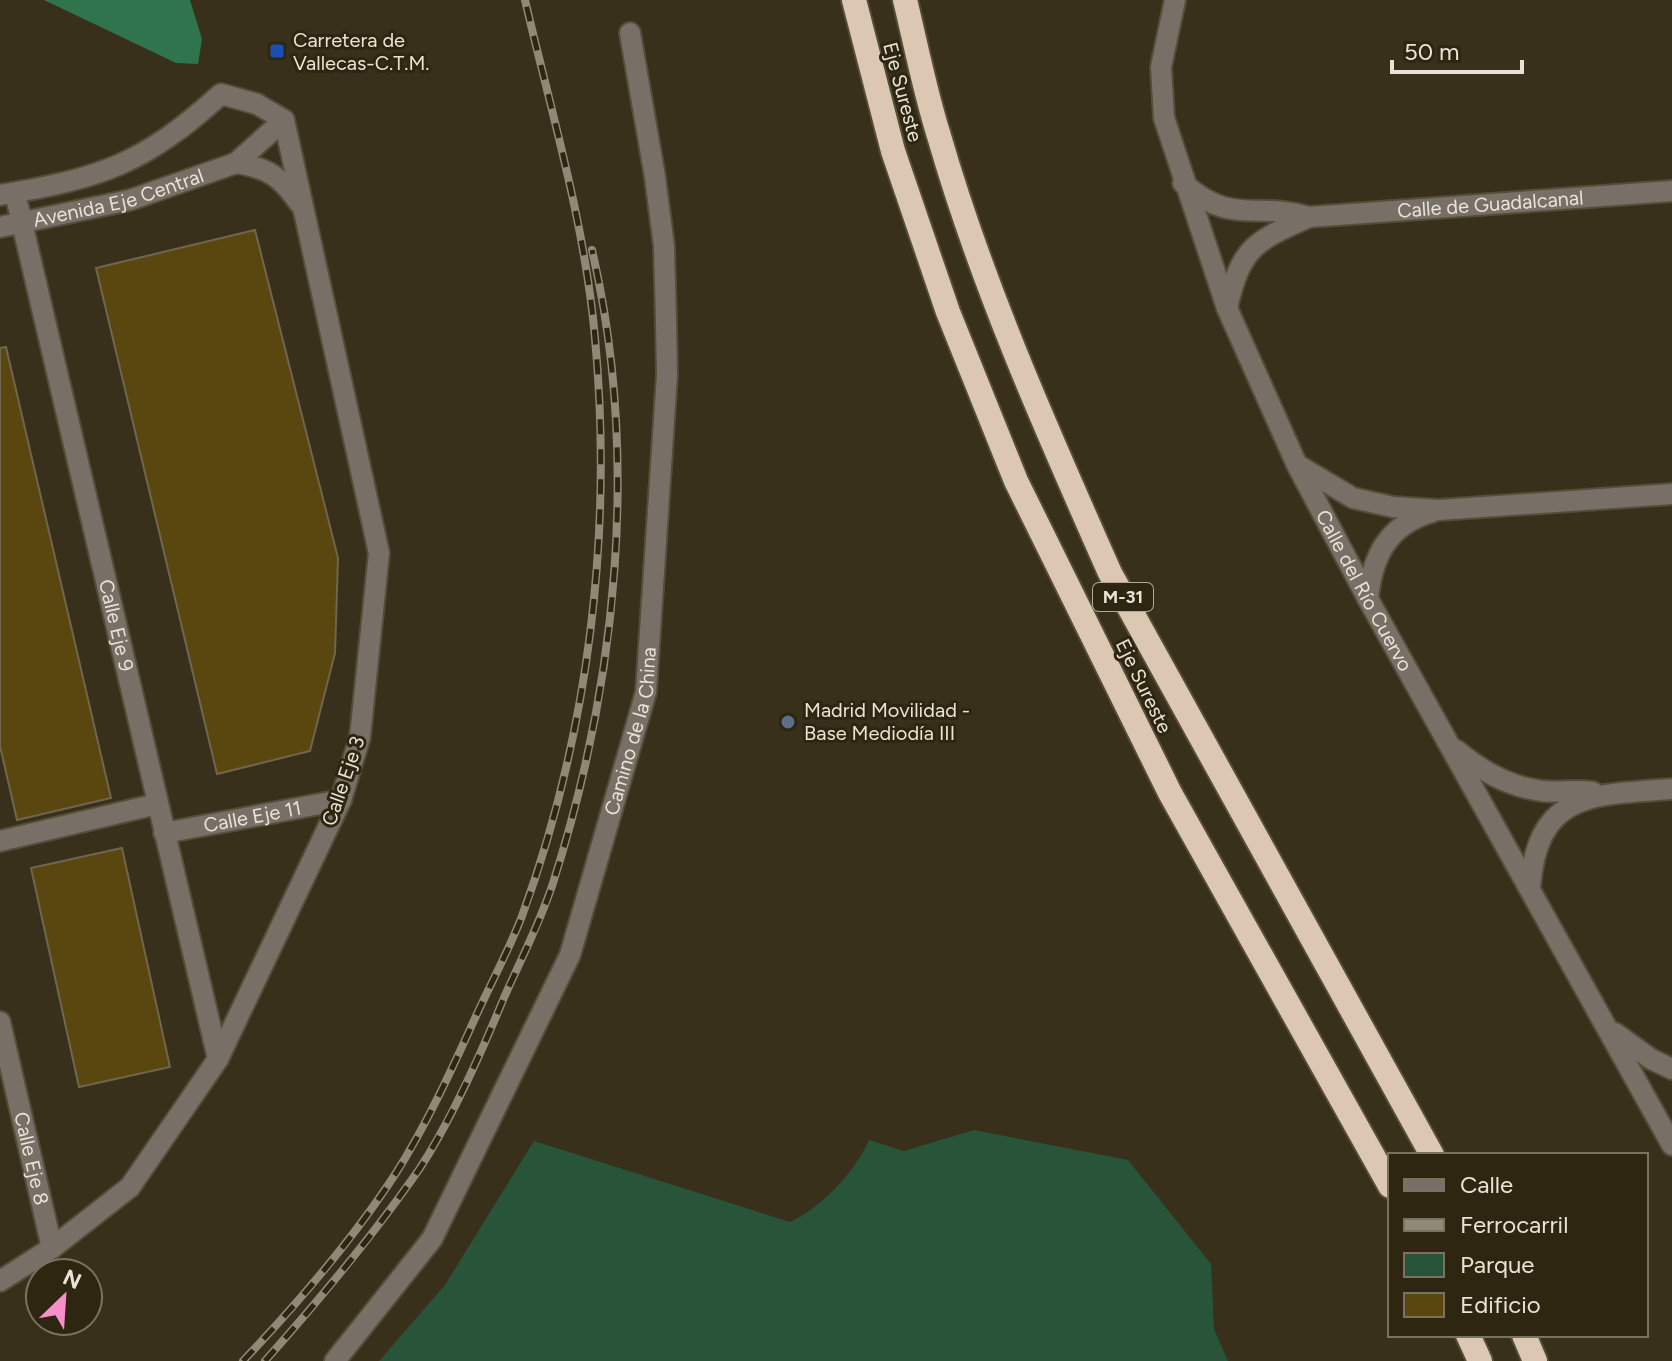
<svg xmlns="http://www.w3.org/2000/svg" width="1672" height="1361" viewBox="0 0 1672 1361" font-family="Figtree,sans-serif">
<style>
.green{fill:#28553a}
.forest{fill:#2f744c}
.building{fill:#5a470f;stroke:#70664f;stroke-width:2}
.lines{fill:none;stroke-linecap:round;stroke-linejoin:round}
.minor-casing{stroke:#544d38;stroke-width:24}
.highway-casing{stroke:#544d38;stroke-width:28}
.minor{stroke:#787067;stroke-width:20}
.highway{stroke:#dcc7b2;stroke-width:24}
.rail-casing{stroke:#908978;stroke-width:8}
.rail{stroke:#2e2610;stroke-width:5;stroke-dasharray:15;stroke-linecap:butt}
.transit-dot{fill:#1a4fb4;stroke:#2e2610;stroke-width:3}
.service-dot{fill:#5c6f8a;stroke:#2e2610;stroke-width:3}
.labels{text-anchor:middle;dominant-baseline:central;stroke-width:6;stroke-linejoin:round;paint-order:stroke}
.shield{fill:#2e2610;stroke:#b0aa9b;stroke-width:2}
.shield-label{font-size:18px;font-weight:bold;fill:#e8e3d6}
.poi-label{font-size:20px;fill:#e8e3d6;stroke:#2e2610;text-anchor:start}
.street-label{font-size:20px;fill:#e8e3d6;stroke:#2e2610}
</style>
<rect width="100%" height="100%" fill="#38301a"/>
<!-- green -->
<path class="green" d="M974,1130L1128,1160L1211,1264L1214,1329L1228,1361H379L445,1285L534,1141L790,1222C821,1208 855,1172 869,1140L904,1151Z"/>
<!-- forest -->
<path class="forest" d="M44,0H190L202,39L198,64L176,63Z"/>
<!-- building -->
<g class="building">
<path d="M255,230L338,558L335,653L310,751L217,774L96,268Z"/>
<path d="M6,347L111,798L17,820L0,746V348Z"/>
<path d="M122,848L170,1067L79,1087L31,868Z"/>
</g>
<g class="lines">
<!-- minor casing -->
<g class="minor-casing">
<g id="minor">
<path id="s1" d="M1175,0L1161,67L1164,118L1227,308L1297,465L1368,599L1672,1145"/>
<path d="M236,163C269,168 281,177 300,204"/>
<path d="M1183,183C1232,227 1256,201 1309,217"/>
<path id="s2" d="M15,193L218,1059"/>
<path d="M0,195C102,178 144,164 221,94L257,104L284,120L379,553L360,737L341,800L218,1059L130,1187L52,1248L0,1281"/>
<path id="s3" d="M0,227L130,200L236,163L284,120"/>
<path id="s4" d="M1227,308C1241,247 1255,241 1309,217L1672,191"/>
<path d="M1301,467L1353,498L1393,507L1439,510L1672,494"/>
<path d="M1368,599C1372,556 1388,525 1432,512"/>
<path d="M1456,750C1481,771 1510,787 1542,791C1559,793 1576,789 1593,792"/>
<path id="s5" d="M164,833L341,800"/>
<path d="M0,841L157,804"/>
<path d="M1530,887C1538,791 1592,795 1672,789"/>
<path id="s6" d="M0,1022L52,1248"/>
<path d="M1615,1033L1651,1059L1672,1069"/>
<path id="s7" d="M335,1361L432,1239L570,955L646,692L667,375L666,321L664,246L655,177L630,33"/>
</g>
</g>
<!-- highway casing -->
<g class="highway-casing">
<g id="highway">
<path d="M854,0L893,151L948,312L1016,481L1170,793L1390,1186"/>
<path d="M905,0C916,45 925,92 939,136C982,285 1047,431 1110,573L1432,1155"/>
<path d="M1468,1335L1480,1361"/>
<path d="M1524,1335L1535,1361"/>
</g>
</g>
<!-- minor -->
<use href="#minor" class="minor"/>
<!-- highway -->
<use href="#highway" class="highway"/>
<!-- rail casing -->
<g class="rail-casing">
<g id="rail">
<path d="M243,1361C298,1303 352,1241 396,1173C427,1124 452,1069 476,1016C491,983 509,950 522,916C589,733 613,532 595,338C585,224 551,111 525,0"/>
<path d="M265,1361C320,1299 373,1236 420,1168C450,1122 482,1051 503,1000C520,961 540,923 553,883C617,683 640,456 592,250"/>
</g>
</g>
<!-- rail -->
<use href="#rail" class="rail"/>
</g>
<!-- markers -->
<rect class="transit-dot" x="269" y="43" width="16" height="16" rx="4"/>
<circle class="service-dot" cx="788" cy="722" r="8"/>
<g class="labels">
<!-- shield labels -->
<rect class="shield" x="1093" y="583" width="60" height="28" rx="6"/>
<g class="shield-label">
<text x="1123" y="597">M-31</text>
</g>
<!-- poi labels -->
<g class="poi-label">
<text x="293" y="40">Carretera de<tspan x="293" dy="23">Vallecas-C.T.M.</tspan></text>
<text x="804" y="710">Madrid Movilidad -<tspan x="804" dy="23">Base Mediodía III</tspan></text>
</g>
<!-- street labels -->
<g class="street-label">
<text transform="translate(903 92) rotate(75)">Eje Sureste</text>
<text stroke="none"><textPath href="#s3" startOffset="122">Avenida Eje Central</textPath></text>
<text stroke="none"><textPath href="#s4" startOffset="312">Calle de Guadalcanal</textPath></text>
<text stroke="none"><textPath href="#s1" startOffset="634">Calle del Río Cuervo</textPath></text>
<text stroke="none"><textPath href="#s2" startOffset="444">Calle Eje 9</textPath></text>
<text transform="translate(1144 686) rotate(64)">Eje Sureste</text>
<text stroke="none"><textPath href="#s7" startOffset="704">Camino de la China</textPath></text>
<text transform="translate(343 781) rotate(-71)">Calle Eje 3</text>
<text stroke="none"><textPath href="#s5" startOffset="90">Calle Eje 11</textPath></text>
<text stroke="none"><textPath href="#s6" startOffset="140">Calle Eje 8</textPath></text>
</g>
</g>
<!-- legend -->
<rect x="1388" y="1153" width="260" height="184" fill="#2e2610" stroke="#78725f" stroke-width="2"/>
<rect x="1404" y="1179" width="40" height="12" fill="#787067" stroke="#78725f" stroke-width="2"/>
<text x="1460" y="1193" font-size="24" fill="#e8e3d6">Calle</text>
<rect x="1404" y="1219" width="40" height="12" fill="#908978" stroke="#78725f" stroke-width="2"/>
<text x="1460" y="1233" font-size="24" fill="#e8e3d6">Ferrocarril</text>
<rect x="1404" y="1253" width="40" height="24" fill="#28553a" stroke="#78725f" stroke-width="2"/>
<text x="1460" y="1273" font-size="24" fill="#e8e3d6">Parque</text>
<rect x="1404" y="1293" width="40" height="24" fill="#5a470f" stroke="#78725f" stroke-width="2"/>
<text x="1460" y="1313" font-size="24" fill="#e8e3d6">Edificio</text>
<!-- north arrow -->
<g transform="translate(64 1297) rotate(25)"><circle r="38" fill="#2e2610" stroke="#78725f" stroke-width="2"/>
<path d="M0-6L14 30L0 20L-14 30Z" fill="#f98fc9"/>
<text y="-12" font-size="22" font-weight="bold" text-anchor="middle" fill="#e8e3d6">N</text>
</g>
<!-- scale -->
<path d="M1392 60v12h130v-12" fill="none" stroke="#e8e3d6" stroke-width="4"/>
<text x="1404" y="60" font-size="24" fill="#e8e3d6" stroke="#2e2610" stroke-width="6" paint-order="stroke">50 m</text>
</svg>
